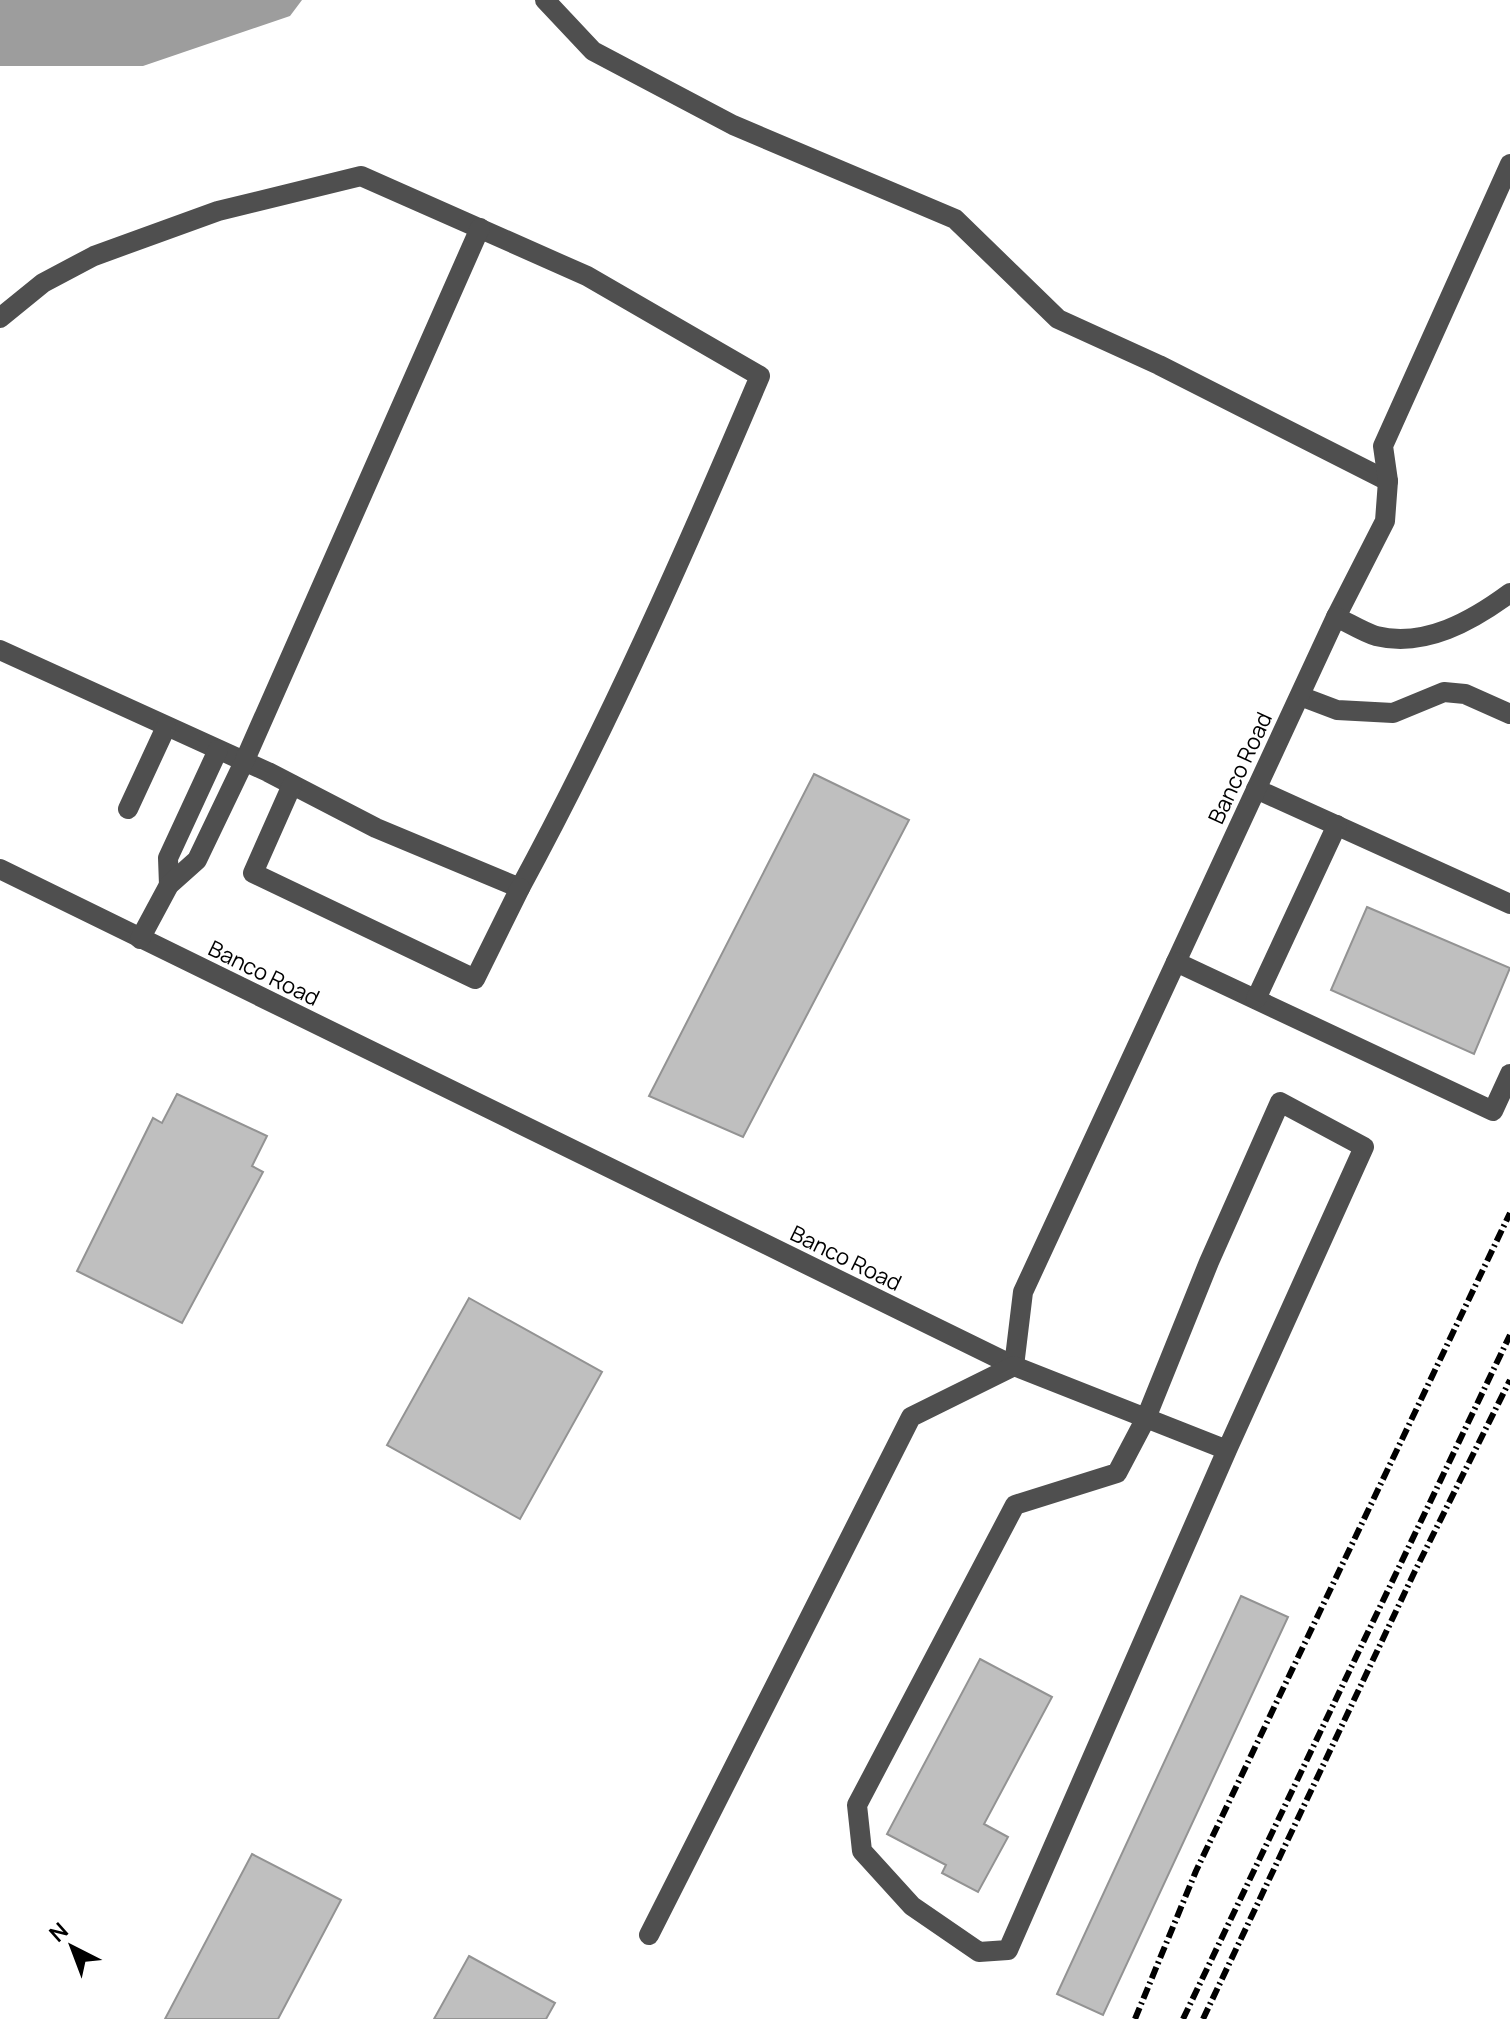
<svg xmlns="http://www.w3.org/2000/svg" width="1510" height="2019" viewBox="0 0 1510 2019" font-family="Manrope,sans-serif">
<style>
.water{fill:#9d9d9d}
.building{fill:#bfbfbf;stroke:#939393;stroke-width:2}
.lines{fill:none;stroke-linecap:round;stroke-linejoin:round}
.minor{stroke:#4f4f4f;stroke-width:20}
.rail{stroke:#000;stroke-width:6;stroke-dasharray:12 4 2 4;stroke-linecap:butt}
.labels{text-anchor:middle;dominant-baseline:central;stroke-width:8;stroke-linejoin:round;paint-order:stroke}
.street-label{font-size:22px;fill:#000;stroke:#fff}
</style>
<rect width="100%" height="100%" fill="#fff"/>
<!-- water -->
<path class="water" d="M0,0H302L290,16L143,66H0Z"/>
<!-- building -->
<g class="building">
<path d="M814,774L909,820L743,1137L649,1096Z"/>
<path d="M1367,907L1510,968L1474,1054L1331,990Z"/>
<path d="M177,1094L267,1136L252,1166L263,1172L182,1323L77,1271L153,1118L162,1123Z"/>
<path d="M469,1298L602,1372L520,1519L387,1445Z"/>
<path d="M1241,1596L1288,1617L1103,2015L1057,1994Z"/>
<path d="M980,1659L1052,1697L984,1824L1008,1837L978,1892L942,1873L946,1865L887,1834Z"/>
<path d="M252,1854L341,1900L278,2019H165Z"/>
<path d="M469,1956L555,2003L546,2019H434Z"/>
</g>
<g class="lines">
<!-- minor -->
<g class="minor">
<path d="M545,0L593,51L733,125L955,219L1058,319L1159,365L1388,481"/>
<path d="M0,318L43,283L94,256L218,211L361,176L587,276L760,376C686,550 610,722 520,888L376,828L268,772L0,650"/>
<path d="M1336,617L1385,521L1388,481L1383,446L1510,164"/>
<path d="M1300,696L1337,710L1393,713L1444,692L1465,694L1510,714"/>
<path d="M292,785L253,873L475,979L520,888"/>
<path d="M1256,789L1510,904"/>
<path d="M128,809L166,727"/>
<path d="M0,869L1014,1366L1023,1292L1336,617C1349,623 1363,632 1376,636C1425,648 1472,621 1510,593"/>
<path d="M169,885L168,858L218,750"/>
<path d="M140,939L169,885L197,860L244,762L480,228"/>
<path d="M1176,962L1493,1111L1510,1074"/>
<path d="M1256,999L1337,825"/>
<path d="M649,1935L911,1417L1014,1366L1227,1450L1364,1147L1280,1102L1209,1262L1146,1418L1117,1473L1015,1505L857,1805L862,1851L912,1906L979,1952L1008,1950L1227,1450"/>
</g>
<!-- rail -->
<g class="rail">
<path d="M1135,2019L1196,1871L1510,1213"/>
<path d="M1183,2019L1510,1335"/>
<path d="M1203,2019L1415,1571L1510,1380"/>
</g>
</g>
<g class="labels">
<!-- street labels -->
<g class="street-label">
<text transform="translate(1240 768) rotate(-65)">Banco Road</text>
<text transform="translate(264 973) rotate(26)">Banco Road</text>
<text transform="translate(846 1258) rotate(26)">Banco Road</text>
</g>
</g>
<!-- north arrow -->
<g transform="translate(72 1947) rotate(318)" stroke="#ffffff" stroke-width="6" paint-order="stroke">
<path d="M0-6L14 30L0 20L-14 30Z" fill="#000000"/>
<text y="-12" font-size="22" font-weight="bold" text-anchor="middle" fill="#000000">N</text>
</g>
</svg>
